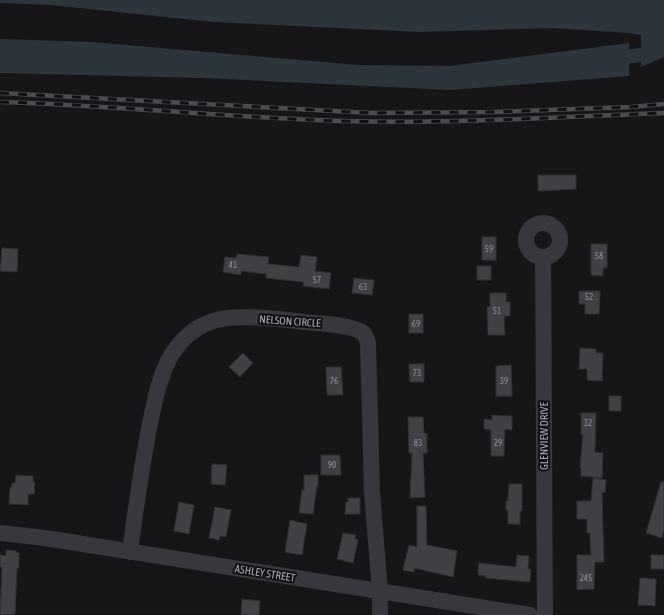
<svg xmlns="http://www.w3.org/2000/svg" width="664" height="615" viewBox="0 0 664 615" font-family="'Asap Condensed',sans-serif">
<style>
.water{fill:#2c353c}
.lines{fill:none;stroke-linecap:round;stroke-linejoin:round}
.canal{stroke:#2c353c;stroke-width:14}
.building{fill:#404145;stroke:#303034}
.minor{stroke:#37383d;stroke-width:16}
.rail-casing{stroke:#4a4c52;stroke-width:4.5}
.rail{stroke:#111113;stroke-width:3;stroke-dasharray:9;stroke-linecap:butt}
.labels{text-anchor:middle;dominant-baseline:central;stroke-width:4;stroke-linejoin:round;paint-order:stroke}
.number-label{font-size:9px;fill:#8e929b}
.street-label{font-size:11px;fill:#a8adb8;stroke:#111113}
</style>
<rect width="100%" height="100%" fill="#161618"/>
<!-- water -->
<g class="water">
<path d="M0,0H664V57L641,67V35L629,33L553,28L420,32L213,22L51,5L0,3Z"/>
<path d="M0,39L92,42L358,65L450,66L629,43V76L451,90L203,78L0,73Z"/>
</g>
<g class="lines">
<!-- canal -->
<path class="canal" d="M610,59L641,55"/>
</g>
<!-- building -->
<g class="building">
<path d="M538,175H576V189L538,191Z"/>
<rect x="482" y="237" width="14" height="23"/>
<path d="M591,244H607V268H603V276L591,275Z"/>
<path d="M2,248L18,249L17,272L0,271Z"/>
<path d="M237,254L269,257L268,264L299,267L301,255L317,257L315,271L331,273L329,289L303,286L304,282L266,278V274L241,271V275L223,272L225,257L236,258Z"/>
<rect x="477" y="266" width="14" height="14"/>
<path d="M354,278L374,280L372,295L352,293Z"/>
<path d="M579,291H600L599,314H585V304H579Z"/>
<path d="M490,293H506V302H510V316H504L505,335H488L487,307H490Z"/>
<rect x="409" y="314" width="14" height="19"/>
<path d="M580,348L596,349V353H603L602,381L587,380V369H579Z"/>
<path d="M243,353L253,363L240,377L229,367Z"/>
<path d="M409,364H424V382H410Z"/>
<path d="M511,365L512,396H496V366Z"/>
<path d="M326,367H341L343,395H327Z"/>
<rect x="609" y="396" width="12" height="15"/>
<path d="M581,413H596L595,452L603,453L602,478L581,476V468H580L583,434H581Z"/>
<path d="M492,415L512,416V430L505,429L504,456H491V430L484,429V419L492,420Z"/>
<path d="M408,417H423L424,433L427,434V453H423L425,497L410,498L412,453H409Z"/>
<path d="M321,455H340L341,475H321Z"/>
<path d="M212,464L227,465L225,485L211,484Z"/>
<path d="M16,475L33,476V482H35L34,494H28V505L9,504L10,487L12,488V483H15Z"/>
<path d="M304,475H318V486H317L313,514L299,513L302,490H304Z"/>
<path d="M593,478L606,480L605,493L602,492L604,562H595L594,589L577,590V555H591L590,533H587V519H577V501H591Z"/>
<path d="M661,482H664V529L662,538L646,533Z"/>
<path d="M509,484H522V511H520V524H508V510H506V501L508,500Z"/>
<path d="M348,498H360V514H345L346,502H348Z"/>
<path d="M179,502L194,505L189,534L174,531Z"/>
<path d="M417,506H426L427,545L457,551L453,577L414,568V572L403,570L409,545L417,547Z"/>
<path d="M215,507L231,510L226,537L220,536L219,540L209,538Z"/>
<path d="M290,520L307,524L302,555L285,552Z"/>
<path d="M343,533L356,535L355,539L358,540L353,563L337,559Z"/>
<path d="M6,550L16,551V552L19,553V568H17L15,614L0,615L2,567H0V555L6,556Z"/>
<path d="M517,555L529,556L528,569H531L530,582L485,578L486,576L478,575L479,563L516,567Z"/>
<rect x="651" y="555" width="13" height="14"/>
<path d="M640,578L656,579L655,606L638,605Z"/>
<path d="M242,599L260,601L259,615H241Z"/>
</g>
<g class="lines">
<!-- minor -->
<g class="minor">
<circle cx="543" cy="240" r="17"/>
<path d="M543,257L545,615"/>
<path d="M0,533L45,538L530,615"/>
<path d="M130,552C136,506 142,460 152,414C156,394 161,372 172,354C181,340 194,328 210,322C232,313 280,319 304,322C317,323 353,325 363,333C366,336 367,339 368,343L372,492L380,591V615"/>
</g>
<!-- rail casing -->
<g class="rail-casing">
<g id="rail">
<path d="M0,93L371,113L494,112L631,107L664,104"/>
<path d="M0,102C115,105 229,118 343,121C450,124 557,117 664,113"/>
</g>
</g>
<!-- rail -->
<use href="#rail" class="rail"/>
</g>
<g class="labels">
<!-- number labels -->
<g class="number-label">
<text x="489" y="249">59</text>
<text x="599" y="256">58</text>
<text x="233" y="265">41</text>
<text x="317" y="280">57</text>
<text x="363" y="287">63</text>
<text x="589" y="297">52</text>
<text x="497" y="311">51</text>
<text x="416" y="324">69</text>
<text x="417" y="373">73</text>
<text x="334" y="381">76</text>
<text x="504" y="381">39</text>
<text x="588" y="423">32</text>
<text x="418" y="443">83</text>
<text x="498" y="443">29</text>
<text x="332" y="465">90</text>
<text x="586" y="578">245</text>
</g>
<!-- street labels -->
<g class="street-label">
<text transform="translate(290 321) rotate(4)">NELSON CIRCLE</text>
<text transform="translate(544 436) rotate(-90)">GLENVIEW DRIVE</text>
<text transform="translate(265 573) rotate(9)">ASHLEY STREET</text>
</g>
</g>
</svg>
